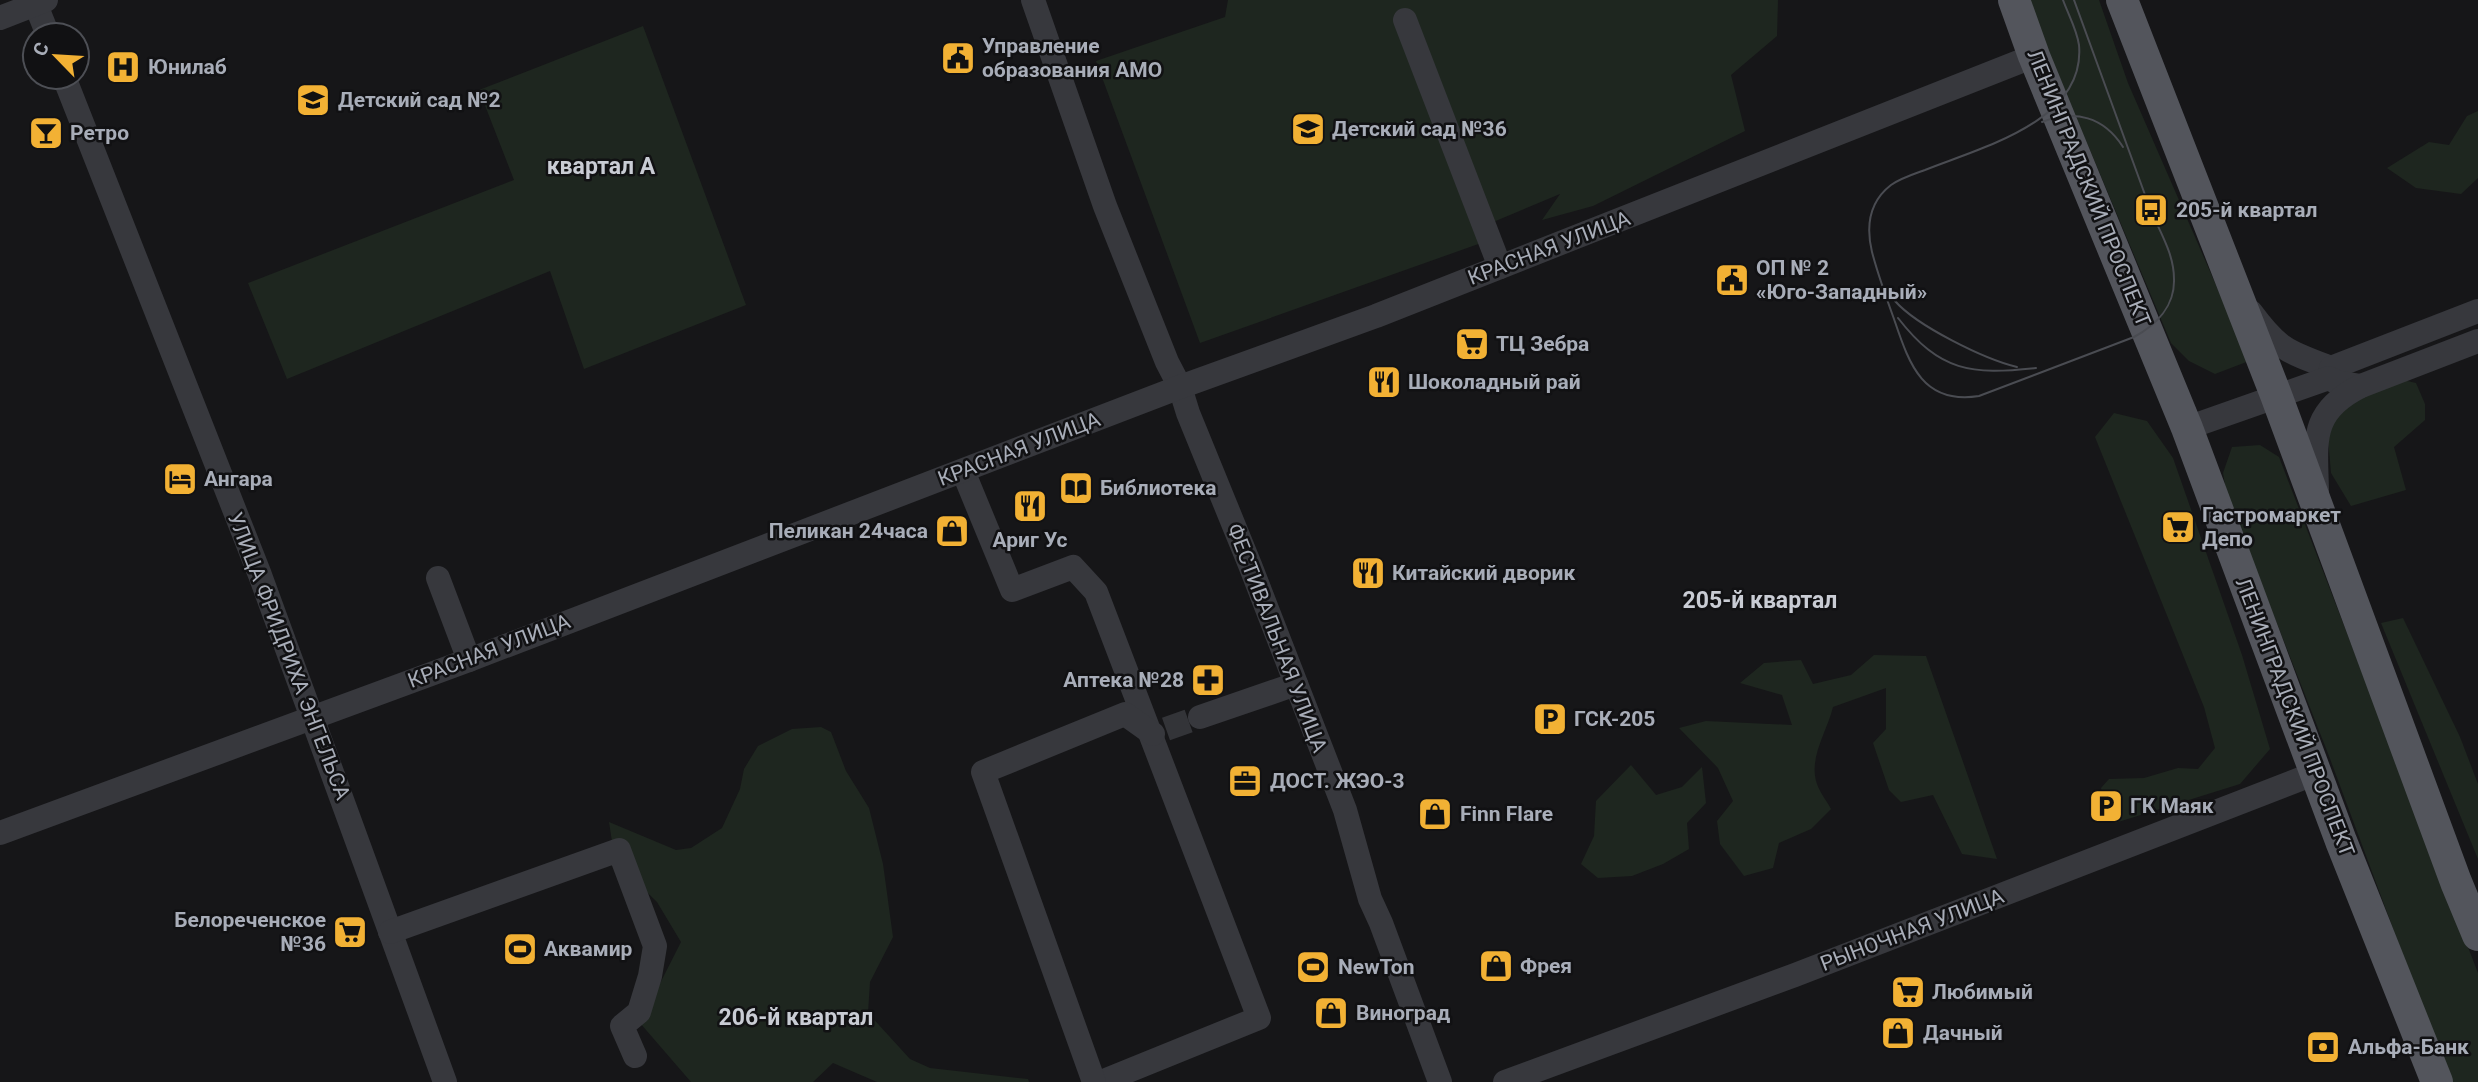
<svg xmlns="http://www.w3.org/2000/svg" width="2478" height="1082" viewBox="0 0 2478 1082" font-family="Roboto,sans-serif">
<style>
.green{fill:#1e261f}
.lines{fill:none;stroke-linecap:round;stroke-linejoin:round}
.minor-tunnel{stroke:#333438;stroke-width:24;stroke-dasharray:24 12;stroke-linecap:butt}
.minor{stroke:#37383d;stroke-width:24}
.major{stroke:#53555c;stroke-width:32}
.tram{stroke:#4a4c52;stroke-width:2}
.labels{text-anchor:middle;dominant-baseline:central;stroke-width:5;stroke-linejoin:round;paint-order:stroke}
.poi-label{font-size:21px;font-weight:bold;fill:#a8adb8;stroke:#111113;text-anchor:start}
.street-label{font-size:21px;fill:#a8adb8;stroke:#111113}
.neighbourhood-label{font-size:23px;font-weight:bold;fill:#c9ccd4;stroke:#111113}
</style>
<rect width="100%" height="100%" fill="#161618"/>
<!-- green -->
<g class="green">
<path d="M1228,0H1778L1777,36L1731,75L1745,131L1593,206L1542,220L1560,194L1479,228L1484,242L1200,343L1096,61L1225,17Z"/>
<path d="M2027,0H2099L2128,83L2249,361L2215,374L2189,361L2171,343Z"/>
<path d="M643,26L746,305L584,369L550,271L287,379L248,283L514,180L479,90Z"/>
<path d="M2478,111V178L2461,194L2416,188L2387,168L2429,142L2449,145L2467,116Z"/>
<path d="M2403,380L2416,383L2425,404V420L2394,447L2406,490L2351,506L2331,473L2328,438L2335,414L2356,399Z"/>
<path d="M2114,413L2147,421L2173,458L2242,655L2270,749L2240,784L2115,823L2105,811L2101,788L2109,779L2144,778L2178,768L2198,769L2215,748L2204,707L2095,437Z"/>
<path d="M2260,445L2279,457L2478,973V1082H2450L2329,756L2227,496L2223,473L2232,447Z"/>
<path d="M2403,618L2460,737L2478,784V859L2381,623Z"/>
<path d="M1874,655L1926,656L1997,859L1962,854L1933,795L1901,802L1889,790L1873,743L1886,729V688L1833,707C1827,732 1808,758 1817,784C1820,793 1827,801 1831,809L1811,829L1779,843L1773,868L1744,876L1720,844L1717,821L1733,801L1718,768L1679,728L1706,721L1792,725L1782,695L1740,683L1764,663L1801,660L1813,684L1851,675Z"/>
<path d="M821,727L831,732L846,771L869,808L883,864L893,937L870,982L868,1013L910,1059L930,1068L1028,1079L1029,1082H877L833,1063L813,1082H691L640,1023L681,942L657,902L615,861L609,822L676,850L691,848L722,828L740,789L744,769L758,746L792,729Z"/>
<path d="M1631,765L1656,795L1682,787L1702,767L1706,803L1687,823L1689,849L1663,864L1632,876L1598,878L1581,864L1594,836L1596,801Z"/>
</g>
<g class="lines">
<!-- minor-tunnel -->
<path class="minor-tunnel" d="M1166,729L1200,717"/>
<!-- minor -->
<g class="minor">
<path d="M34,0L48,35"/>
<path d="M1033,0L1105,206L1167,362L1180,387L1188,413L1250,565L1345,810L1370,899L1381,923L1440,1082"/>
<path d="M0,18L46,0"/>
<path d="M1405,20L1500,267"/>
<path d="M64,77L260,575L445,1082"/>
<path d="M2251,312C2279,350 2288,352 2331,368"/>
<path d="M2331,368L2478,311"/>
<path d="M2187,428L2329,378L2336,382L2361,386"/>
<path d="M963,471L1012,590L1073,567L1096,592L1259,1018L1101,1082"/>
<path d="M2317,492C2316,441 2309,412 2361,386L2478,341"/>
<path d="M438,578L469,660"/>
<path d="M1200,717L1296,684"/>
<path d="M0,833L469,660L1180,387L1376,316L2034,56"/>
<path d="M390,932L619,850L655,946L650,976L639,1012L622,1026L635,1056"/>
<path d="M1094,1082L983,772L1125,714L1153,734"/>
<path d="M1505,1082L1795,975L2316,773"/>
</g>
<!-- major -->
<g class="major">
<path d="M2014,0L2034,56L2187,428L2341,841L2437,1082"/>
<path d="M2122,0L2276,395L2456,882L2478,935"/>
</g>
<!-- tram -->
<g class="tram">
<path d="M2063,0C2068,14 2077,30 2079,45C2086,122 1979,148 1925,170C1914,174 1901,178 1891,185C1869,202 1866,227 1872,252C1878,275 1886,297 1894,319C1909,363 1922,405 1979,396L2134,337C2156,325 2175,306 2174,279C2174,251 2157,228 2148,203C2123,135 2099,67 2074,0"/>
<path d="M2042,122C2075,109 2104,117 2123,147"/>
<path d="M1895,301C1917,326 1984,359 2017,367"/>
<path d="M1898,318C1940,372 1971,375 2036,368"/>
</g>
</g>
<!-- icons -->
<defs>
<g id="civic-square" transform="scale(1.75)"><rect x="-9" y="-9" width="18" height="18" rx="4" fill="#f2b134" stroke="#111113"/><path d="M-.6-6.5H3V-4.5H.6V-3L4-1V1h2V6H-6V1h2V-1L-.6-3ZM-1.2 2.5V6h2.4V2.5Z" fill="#111"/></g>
<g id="hospital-square" transform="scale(1.75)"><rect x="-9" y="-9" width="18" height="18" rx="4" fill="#f2b134" stroke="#111113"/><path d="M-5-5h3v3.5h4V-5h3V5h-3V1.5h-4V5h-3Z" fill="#111"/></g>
<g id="school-square" transform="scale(1.75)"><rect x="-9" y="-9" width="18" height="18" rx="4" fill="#f2b134" stroke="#111113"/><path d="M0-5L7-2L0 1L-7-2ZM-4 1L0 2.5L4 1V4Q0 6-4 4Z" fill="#111"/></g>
<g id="bar-square" transform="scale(1.75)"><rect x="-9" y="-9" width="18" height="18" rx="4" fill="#f2b134" stroke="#111113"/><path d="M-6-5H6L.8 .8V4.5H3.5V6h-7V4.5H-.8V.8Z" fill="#111"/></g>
<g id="bus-square" transform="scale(1.75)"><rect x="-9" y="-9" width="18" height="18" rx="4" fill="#f2b134" stroke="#111113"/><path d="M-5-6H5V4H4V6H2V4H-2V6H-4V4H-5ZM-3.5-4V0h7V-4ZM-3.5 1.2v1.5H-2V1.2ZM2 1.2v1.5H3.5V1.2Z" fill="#111"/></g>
<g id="supermarket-square" transform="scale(1.75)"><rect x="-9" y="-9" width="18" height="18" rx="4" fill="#f2b134" stroke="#111113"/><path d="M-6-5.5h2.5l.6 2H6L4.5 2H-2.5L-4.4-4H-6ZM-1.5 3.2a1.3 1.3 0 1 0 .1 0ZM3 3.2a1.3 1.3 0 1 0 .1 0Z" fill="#111"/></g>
<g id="restaurant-square" transform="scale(1.75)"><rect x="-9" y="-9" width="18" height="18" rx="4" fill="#f2b134" stroke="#111113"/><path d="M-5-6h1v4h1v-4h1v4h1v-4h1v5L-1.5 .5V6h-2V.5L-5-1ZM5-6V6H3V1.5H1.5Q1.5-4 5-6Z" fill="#111"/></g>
<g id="hotel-square" transform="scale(1.75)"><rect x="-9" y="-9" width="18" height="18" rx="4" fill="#f2b134" stroke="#111113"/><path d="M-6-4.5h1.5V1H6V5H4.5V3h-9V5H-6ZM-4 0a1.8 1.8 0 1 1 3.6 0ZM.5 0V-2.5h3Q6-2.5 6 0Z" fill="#111"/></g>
<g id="library-square" transform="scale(1.75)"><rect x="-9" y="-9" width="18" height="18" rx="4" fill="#f2b134" stroke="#111113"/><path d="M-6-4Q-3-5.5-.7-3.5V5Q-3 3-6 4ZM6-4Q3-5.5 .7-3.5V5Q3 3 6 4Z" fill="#111"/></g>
<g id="shop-square" transform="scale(1.75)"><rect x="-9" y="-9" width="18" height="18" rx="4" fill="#f2b134" stroke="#111113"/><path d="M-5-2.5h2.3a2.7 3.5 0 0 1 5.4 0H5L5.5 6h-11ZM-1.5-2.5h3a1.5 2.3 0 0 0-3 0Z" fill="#111"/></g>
<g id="pharmacy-square" transform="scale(1.75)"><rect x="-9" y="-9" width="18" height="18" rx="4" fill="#f2b134" stroke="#111113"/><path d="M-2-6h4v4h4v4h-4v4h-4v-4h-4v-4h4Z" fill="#111"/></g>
<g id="parking-square" transform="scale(1.75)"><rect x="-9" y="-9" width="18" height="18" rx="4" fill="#f2b134" stroke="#111113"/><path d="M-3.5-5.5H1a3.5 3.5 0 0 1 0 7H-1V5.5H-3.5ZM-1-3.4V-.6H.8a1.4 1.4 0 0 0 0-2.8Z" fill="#111"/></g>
<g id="office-square" transform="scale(1.75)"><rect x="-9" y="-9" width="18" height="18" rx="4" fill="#f2b134" stroke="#111113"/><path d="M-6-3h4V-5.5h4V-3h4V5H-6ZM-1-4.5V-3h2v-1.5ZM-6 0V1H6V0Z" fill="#111"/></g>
<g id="stadium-square" transform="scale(1.75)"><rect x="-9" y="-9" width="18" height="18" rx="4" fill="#f2b134" stroke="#111113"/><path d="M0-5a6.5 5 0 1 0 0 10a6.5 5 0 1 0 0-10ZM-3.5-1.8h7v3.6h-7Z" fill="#111"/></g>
<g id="bank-square" transform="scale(1.75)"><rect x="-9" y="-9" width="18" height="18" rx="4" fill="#f2b134" stroke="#111113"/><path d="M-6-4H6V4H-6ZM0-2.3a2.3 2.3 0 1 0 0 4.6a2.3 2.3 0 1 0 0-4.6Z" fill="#111"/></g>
</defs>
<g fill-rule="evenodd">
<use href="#civic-square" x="958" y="58"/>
<use href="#hospital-square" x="123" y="67"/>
<use href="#school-square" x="313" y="100"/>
<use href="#school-square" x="1308" y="129"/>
<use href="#bar-square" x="46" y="133"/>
<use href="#bus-square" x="2151" y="210"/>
<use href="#civic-square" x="1732" y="280"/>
<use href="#supermarket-square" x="1472" y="344"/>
<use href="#restaurant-square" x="1384" y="382"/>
<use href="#hotel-square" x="180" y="479"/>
<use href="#library-square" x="1076" y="488"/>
<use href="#restaurant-square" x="1030" y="506"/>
<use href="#supermarket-square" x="2178" y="527"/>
<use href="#shop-square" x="952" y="531"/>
<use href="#restaurant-square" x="1368" y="573"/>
<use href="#pharmacy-square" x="1208" y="680"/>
<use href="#parking-square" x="1550" y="719"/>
<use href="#office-square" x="1245" y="781"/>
<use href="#parking-square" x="2106" y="806"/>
<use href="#shop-square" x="1435" y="814"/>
<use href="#supermarket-square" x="350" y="932"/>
<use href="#stadium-square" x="520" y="949"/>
<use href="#shop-square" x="1496" y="966"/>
<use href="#stadium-square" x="1313" y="967"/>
<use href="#supermarket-square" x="1908" y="992"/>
<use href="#shop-square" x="1331" y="1013"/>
<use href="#shop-square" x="1898" y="1033"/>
<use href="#bank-square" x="2323" y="1047"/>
</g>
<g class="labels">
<!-- poi labels -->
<g class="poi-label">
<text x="982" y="46">Управление<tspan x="982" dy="24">образования АМО</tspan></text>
<text x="148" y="67">Юнилаб</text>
<text x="338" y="100">Детский сад №2</text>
<text x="1332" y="129">Детский сад №36</text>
<text x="70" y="133">Ретро</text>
<text x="2176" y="210">205-й квартал</text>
<text x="1756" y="268">ОП № 2<tspan x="1756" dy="24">«Юго-Западный»</tspan></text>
<text x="1496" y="344">ТЦ Зебра</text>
<text x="1408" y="382">Шоколадный рай</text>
<text x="204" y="479">Ангара</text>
<text x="1100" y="488">Библиотека</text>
<text x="2202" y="515">Гастромаркет<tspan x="2202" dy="24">Депо</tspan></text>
<text x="928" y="531" text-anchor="end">Пеликан 24часа</text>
<text x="1030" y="540" text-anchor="middle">Ариг Ус</text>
<text x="1392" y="573">Китайский дворик</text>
<text x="1184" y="680" text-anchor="end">Аптека №28</text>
<text x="1574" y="719">ГСК-205</text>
<text x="1270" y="781">ДОСТ. ЖЭО-3</text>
<text x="2130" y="806">ГК Маяк</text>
<text x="1460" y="814">Finn Flare</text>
<text x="326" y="920" text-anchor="end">Белореченское<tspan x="326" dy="24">№36</tspan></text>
<text x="544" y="949">Аквамир</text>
<text x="1520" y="966">Фрея</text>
<text x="1338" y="967">NewTon</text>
<text x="1932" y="992">Любимый</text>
<text x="1356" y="1013">Виноград</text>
<text x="1923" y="1033">Дачный</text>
<text x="2348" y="1047">Альфа-Банк</text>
</g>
<!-- street labels -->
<g class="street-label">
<text transform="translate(2089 188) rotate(68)">ЛЕНИНГРАДСКИЙ ПРОСПЕКТ</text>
<text transform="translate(1549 248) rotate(-21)">КРАСНАЯ УЛИЦА</text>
<text transform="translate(1019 449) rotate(-21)">КРАСНАЯ УЛИЦА</text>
<text transform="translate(1277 638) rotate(69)">ФЕСТИВАЛЬНАЯ УЛИЦА</text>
<text transform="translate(489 651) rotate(-21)">КРАСНАЯ УЛИЦА</text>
<text transform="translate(289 656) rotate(69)">УЛИЦА ФРИДРИХА ЭНГЕЛЬСА</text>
<text transform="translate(2295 717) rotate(69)">ЛЕНИНГРАДСКИЙ ПРОСПЕКТ</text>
<text transform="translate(1912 930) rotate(-21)">РЫНОЧНАЯ УЛИЦА</text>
</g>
<!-- neighbourhood labels -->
<g class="neighbourhood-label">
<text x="601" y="166">квартал А</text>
<text x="1760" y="600">205-й квартал</text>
<text x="796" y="1017">206-й квартал</text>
</g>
</g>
<!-- north arrow -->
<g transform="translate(56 56) rotate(295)"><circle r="33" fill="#111113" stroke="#4d4f55" stroke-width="2"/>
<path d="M0-5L12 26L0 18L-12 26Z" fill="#f2b134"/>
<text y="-10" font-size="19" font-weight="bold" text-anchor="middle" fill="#a8adb8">С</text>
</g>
</svg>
